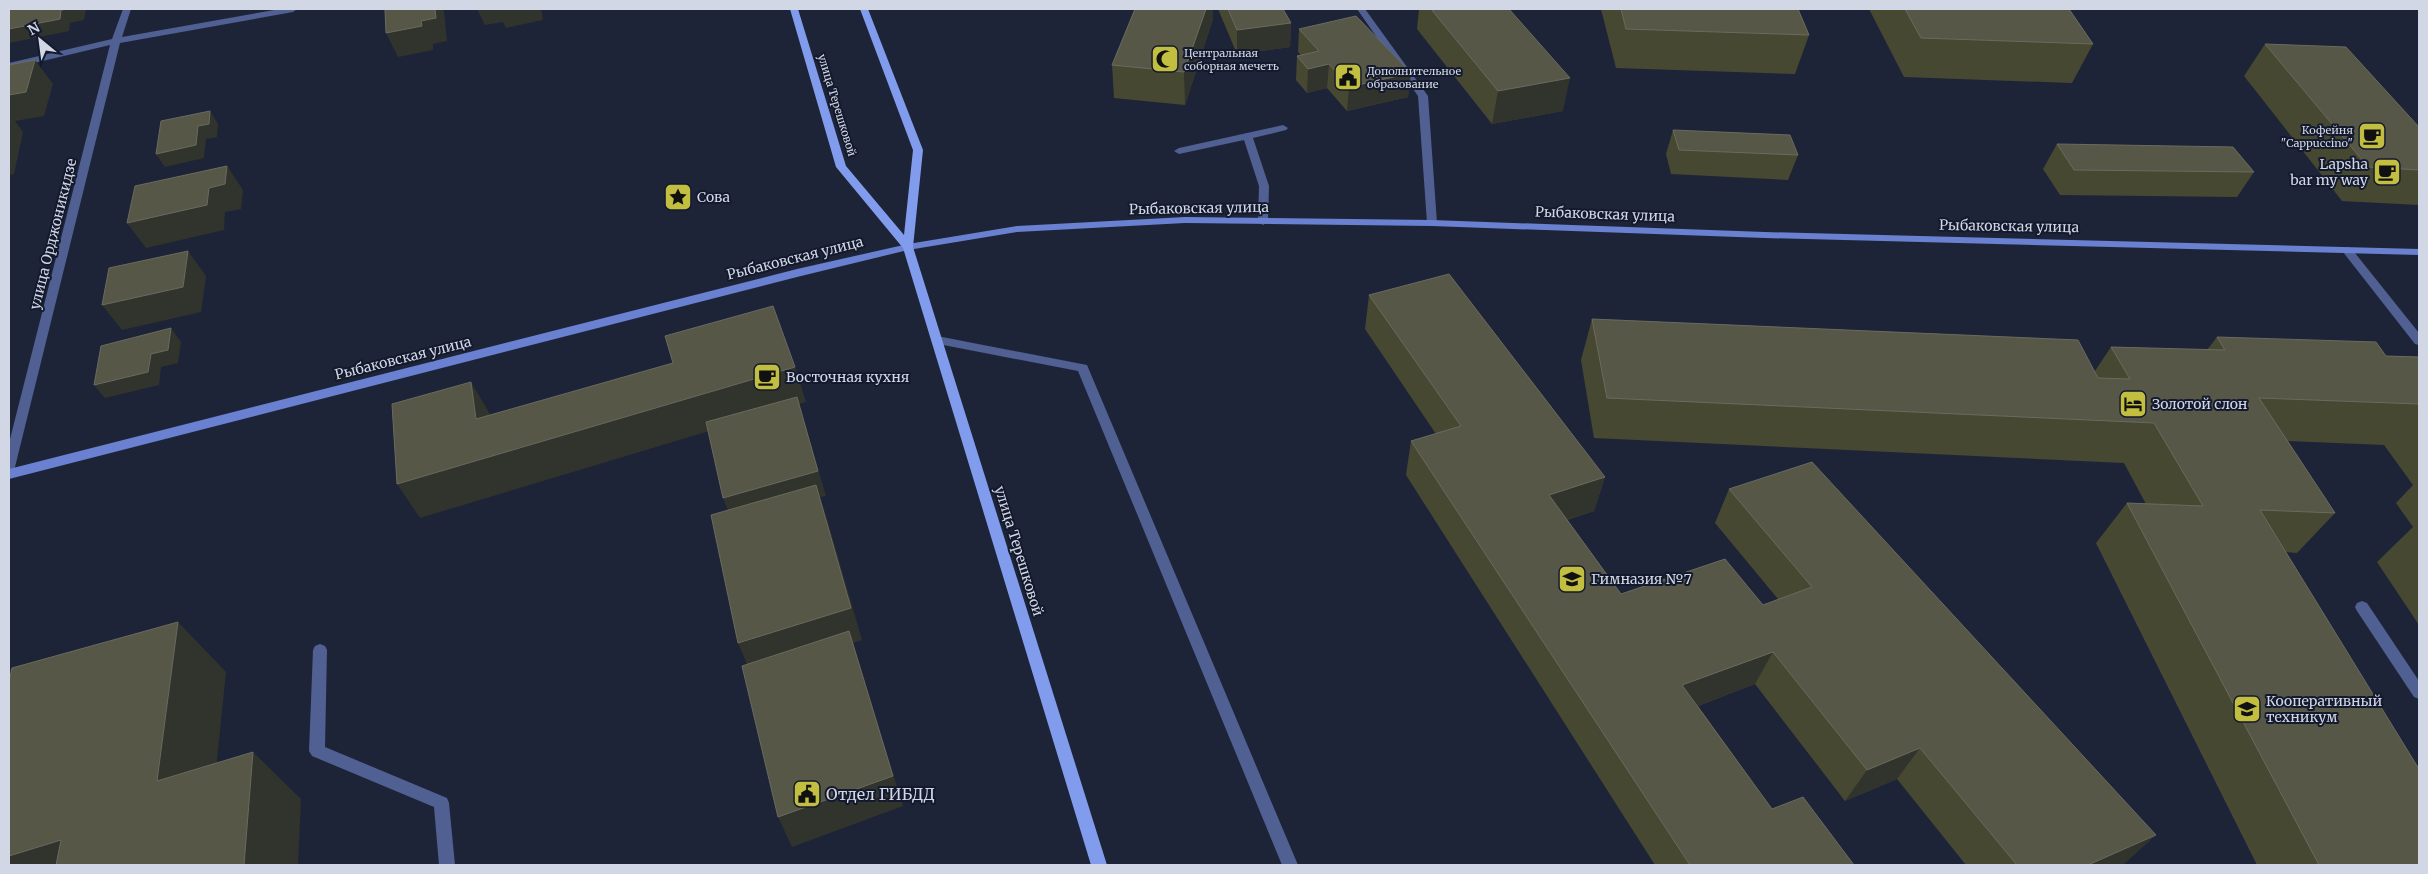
<svg xmlns="http://www.w3.org/2000/svg" width="2428" height="874" viewBox="0 0 2428 874" font-family="Merriweather,serif">
<style>
.lines{fill:none;stroke-linecap:round;stroke-linejoin:round}
.service{fill:#506092;fill-rule:evenodd}
.minor{fill:#506092;fill-rule:evenodd}
.secondary{fill:#6981d0;fill-rule:evenodd}
.primary{fill:#829ced;fill-rule:evenodd}
.wall{fill:#474832}
.shaded-wall{fill:#31332d}
.building{fill:#565746;stroke:#6a6b5f}
.labels{text-anchor:middle;dominant-baseline:central;stroke-width:4;stroke-linejoin:round;paint-order:stroke}
.far-poi-label{font-size:11px;fill:#d2d7e5;stroke:#141a2e;text-anchor:start}
.far-street-label{font-size:11px;fill:#d2d7e5;stroke:#141a2e}
.poi-label{font-size:14px;fill:#d2d7e5;stroke:#141a2e;text-anchor:start}
.street-label{font-size:14px;fill:#d2d7e5;stroke:#141a2e}
.near-poi-label{font-size:16px;fill:#d2d7e5;stroke:#141a2e;text-anchor:start}
</style>
<rect width="100%" height="100%" fill="#1e2438"/>
<g class="lines">
<!-- service -->
<g class="service">
<path d="M1357,9H1365L1428,96L1437,223L1436,225H1428L1427,223L1418,96Z"/>
<path d="M1283,125L1288,128L1286,130L1253,138L1269,186L1268,222L1263,225L1258,222L1259,186L1244,140L1179,154L1174,151L1179,148Z"/>
<path d="M2347,247L2351,248L2419,333V345L2415,344L2343,252L2342,250Z"/>
<path d="M2362,601L2367,603L2419,681V699L2414,697L2357,611L2355,607L2357,603Z"/>
<path d="M320,644L325,646L327,650L325,747L447,798L449,803L455,865H439L434,807L312,756L309,751L313,650L315,646Z"/>
</g>
<!-- minor -->
<g class="minor">
<path d="M123,9H131L122,37L280,9H297L293,12L120,43L15,467L14,470L9,472V443L110,45L9,69V63L112,39Z"/>
<path d="M937,336L1087,365L1298,865H1282L1078,371L933,343L931,340L933,337Z"/>
</g>
<!-- secondary -->
<path class="secondary" d="M1185,217L1432,220L1765,232L2419,249V255L1765,238L1432,226L1185,223L1017,232L908,250L797,277L9,479V469L797,269L908,244L1017,226Z"/>
<!-- primary -->
<path class="primary" d="M790,9H798L846,166L904,235L913,150L860,9H868L923,150L913,247L1107,865H1091L903,248L836,167Z"/>
</g>
<!-- wall -->
<g class="wall">
<path d="M1135,9H1213V19L1185,105L1114,98L1112,65Z"/>
<path d="M1218,9H1283L1291,23L1290,47L1237,54Z"/>
<path d="M1419,9H1509L1563,111L1492,124L1417,29Z"/>
<path d="M1601,9H1798L1809,35L1795,74L1616,68Z"/>
<path d="M1869,9H2069L2093,44L2072,83L1904,77Z"/>
<path d="M1299,29L1411,73L1408,97L1347,111L1327,88L1307,93L1296,80L1297,56L1301,55L1298,52Z"/>
<path d="M2265,44L2419,127V205L2342,201L2244,76Z"/>
<path d="M1673,130L1798,155L1788,180L1671,174L1666,154Z"/>
<path d="M2057,144L2254,172L2237,197L2060,195L2043,169Z"/>
<path d="M1369,295L1605,477L1594,511L1567,520L1621,594L1763,605L1778,599L1715,523L1729,489L2124,865H1966L1897,779L1845,801L1755,684L1698,706L1772,809L1854,865H1655L1406,475L1411,441L1436,434L1365,329Z"/>
<path d="M1592,319L2095,371L2111,347L2207,350L2217,337L2386,356L2419,357V625L2377,562L2413,527L2396,503L2413,485L2384,445L2288,441L2335,513L2297,553L2286,552L2419,865H2257L2096,543L2127,503L2146,504L2124,463L1594,438L1581,360Z"/>
</g>
<!-- shaded-wall -->
<g class="shaded-wall">
<path d="M70,9H86L84,20L70,23L69,31L9,43V29L61,10Z"/>
<path d="M435,9H443L444,11L447,41L433,44V50L398,57L386,33Z"/>
<path d="M477,9H541L543,20L506,28L503,22L485,25Z"/>
<path d="M1206,9H1213V19L1185,105L1184,72Z"/>
<path d="M1291,23L1290,47L1237,54V30Z"/>
<path d="M35,60L53,84L44,116L15,121L23,132L14,174L9,175V95Z"/>
<path d="M1329,64L1327,88L1307,93L1308,69Z"/>
<path d="M1411,73L1408,97L1347,111L1349,87Z"/>
<path d="M1570,78L1563,111L1492,124L1498,91Z"/>
<path d="M210,111L218,124L217,137L206,139L204,158L165,167L156,154L198,126Z"/>
<path d="M227,166L243,190L241,209L225,212L224,230L146,248L127,223Z"/>
<path d="M188,251L206,276L201,312L122,330L102,305Z"/>
<path d="M171,328L181,342L178,363L161,367L159,385L105,398L94,385Z"/>
<path d="M795,367L806,402L799,404L826,496L820,497L827,519L862,640L853,643L903,806L792,847L778,817L752,676L738,643L733,523L723,498L799,404L420,518L397,484Z"/>
<path d="M471,382L491,416L476,419Z"/>
<path d="M1605,477L1594,511L1540,528L1549,495Z"/>
<path d="M178,622L226,672L210,828L157,781Z"/>
<path d="M1773,652L1755,684L1668,717L1682,685Z"/>
<path d="M1920,748L1897,779L1845,801L1867,770Z"/>
<path d="M253,752L301,799L298,865H244Z"/>
<path d="M2156,835L2123,865H2088Z"/>
<path d="M61,840L95,865H9V856Z"/>
</g>
<!-- building -->
<g class="building">
<path d="M9,9H70L61,10L60,19L9,29Z"/>
<path d="M389,9H435L436,18L421,21L422,26L386,33L385,10Z"/>
<path d="M1135,9H1206L1184,72L1112,65Z"/>
<path d="M1228,9H1283L1291,23L1237,30Z"/>
<path d="M1431,9H1509L1570,78L1498,91Z"/>
<path d="M1621,9H1798L1809,35L1626,29Z"/>
<path d="M1905,9H2069L2093,44L1921,38Z"/>
<path d="M1356,16L1411,73L1349,87L1329,64L1308,69L1297,56L1319,51L1299,29Z"/>
<path d="M2265,44L2346,47L2419,127V170L2368,167Z"/>
<path d="M35,60L26,92L9,95V65Z"/>
<path d="M210,111L209,124L198,126L196,145L156,154L161,121Z"/>
<path d="M1673,130L1790,135L1798,155L1679,150Z"/>
<path d="M2057,144L2233,147L2254,172L2074,170Z"/>
<path d="M227,166L225,184L209,188L207,205L127,223L135,186Z"/>
<path d="M188,251L183,287L102,305L109,268Z"/>
<path d="M1449,274L1605,477L1549,495L1621,594L1725,559L1763,605L1812,587L1729,489L1812,462L2156,835L2088,865H2017L1920,748L1867,770L1773,652L1682,685L1772,809L1803,797L1854,865H1690L1411,441L1461,426L1369,295Z"/>
<path d="M773,306L795,367L397,484L392,404L471,382L476,419L673,363L665,336Z"/>
<path d="M1592,319L2078,340L2098,378L2130,379L2111,347L2225,350L2217,337L2376,342L2386,356L2419,357V404L2259,398L2335,513L2260,510L2419,769V865H2319L2127,503L2203,506L2154,423L1607,398Z"/>
<path d="M171,328L168,350L151,354L148,372L94,385L101,346Z"/>
<path d="M797,397L818,471L723,498L706,422Z"/>
<path d="M816,485L851,608L738,643L711,515Z"/>
<path d="M178,622L157,781L253,752L244,865H56L61,840L9,856V682L12,668Z"/>
<path d="M849,631L893,776L778,817L742,666Z"/>
</g>
<!-- icons -->
<defs>
<g id="mosque-square" transform="scale(1.4375)"><rect x="-9" y="-9" width="18" height="18" rx="4" fill="#c1be40" stroke="#141a2e"/><path d="M3.5-4.9A6 6 0 1 0 3.5 4.9A5 5 0 1 1 3.5-4.9Z" fill="#111"/></g>
<g id="civic-square" transform="scale(1.4375)"><rect x="-9" y="-9" width="18" height="18" rx="4" fill="#c1be40" stroke="#141a2e"/><path d="M-.6-6.5H3V-4.5H.6V-3L4-1V1h2V6H-6V1h2V-1L-.6-3ZM-1.2 2.5V6h2.4V2.5Z" fill="#111"/></g>
<g id="cafe-square" transform="scale(1.4375)"><rect x="-9" y="-9" width="18" height="18" rx="4" fill="#c1be40" stroke="#141a2e"/><path d="M-5.5-4.5H6V0H3Q3 3.5 0 3.5H-2.5Q-5.5 3.5-5.5 0ZM3-3.2v2h1.7v-2ZM-6 4.5H4V6H-6Z" fill="#111"/></g>
<g id="sight-square" transform="scale(1.4375)"><rect x="-9" y="-9" width="18" height="18" rx="4" fill="#c1be40" stroke="#141a2e"/><path d="M0-6L1.8-2.2L6-1.7L2.9 1.2L3.7 5.4L0 3.3L-3.7 5.4L-2.9 1.2L-6-1.7L-1.8-2.2Z" fill="#111"/></g>
<g id="hotel-square" transform="scale(1.4375)"><rect x="-9" y="-9" width="18" height="18" rx="4" fill="#c1be40" stroke="#141a2e"/><path d="M-6-4.5h1.5V1H6V5H4.5V3h-9V5H-6ZM-4 0a1.8 1.8 0 1 1 3.6 0ZM.5 0V-2.5h3Q6-2.5 6 0Z" fill="#111"/></g>
<g id="school-square" transform="scale(1.4375)"><rect x="-9" y="-9" width="18" height="18" rx="4" fill="#c1be40" stroke="#141a2e"/><path d="M0-5L7-2L0 1L-7-2ZM-4 1L0 2.5L4 1V4Q0 6-4 4Z" fill="#111"/></g>
<g id="university-square" transform="scale(1.4375)"><rect x="-9" y="-9" width="18" height="18" rx="4" fill="#c1be40" stroke="#141a2e"/><path d="M0-5L7-2L0 1L-7-2ZM-4 1L0 2.5L4 1V4Q0 6-4 4Z" fill="#111"/></g>
</defs>
<g fill-rule="evenodd">
<use href="#mosque-square" x="1165" y="59"/>
<use href="#civic-square" x="1348" y="77"/>
<use href="#cafe-square" x="2372" y="136"/>
<use href="#cafe-square" x="2387" y="172"/>
<use href="#sight-square" x="678" y="197"/>
<use href="#cafe-square" x="767" y="377"/>
<use href="#hotel-square" x="2133" y="404"/>
<use href="#school-square" x="1572" y="579"/>
<use href="#university-square" x="2247" y="709"/>
<use href="#civic-square" x="807" y="794"/>
</g>
<g class="labels">
<!-- far-poi labels -->
<g class="far-poi-label">
<text x="1184" y="53">Центральная<tspan x="1184" dy="13">соборная мечеть</tspan></text>
<text x="1367" y="71">Дополнительное<tspan x="1367" dy="13">образование</tspan></text>
<text x="2353" y="130" text-anchor="end">Кофейня<tspan x="2353" dy="13">"Cappuccino"</tspan></text>
</g>
<!-- far-street labels -->
<g class="far-street-label">
<text transform="translate(837 105) rotate(73)">улица Терешковой</text>
</g>
<!-- poi labels -->
<g class="poi-label">
<text x="2368" y="164" text-anchor="end">Lapsha<tspan x="2368" dy="16">bar my way</tspan></text>
<text x="697" y="197">Сова</text>
<text x="786" y="377">Восточная кухня</text>
<text x="2152" y="404">Золотой слон</text>
<text x="1591" y="579">Гимназия №7</text>
<text x="2266" y="701">Кооперативный<tspan x="2266" dy="16">техникум</tspan></text>
</g>
<!-- street labels -->
<g class="street-label">
<text transform="translate(1199 208) rotate(-1)">Рыбаковская улица</text>
<text transform="translate(1605 214) rotate(2)">Рыбаковская улица</text>
<text transform="translate(2009 226) rotate(1)">Рыбаковская улица</text>
<text transform="translate(53 234) rotate(-76)">улица Орджоникидзе</text>
<text transform="translate(795 258) rotate(-14)">Рыбаковская улица</text>
<text transform="translate(403 358) rotate(-14)">Рыбаковская улица</text>
<text transform="translate(1019 551) rotate(73)">улица Терешковой</text>
</g>
<!-- near-poi labels -->
<g class="near-poi-label">
<text x="826" y="794">Отдел ГИБДД</text>
</g>
</g>
<!-- border -->
<rect width="2428" height="874" fill="none" stroke="#d2d7e5" stroke-width="20"/>
<!-- north arrow -->
<g transform="translate(40 40) rotate(331)" stroke="#141a2e" stroke-width="4" paint-order="stroke">
<path d="M0-4L9 19L0 12L-9 19Z" fill="#d2d7e5"/>
<text y="-8" font-size="14" font-weight="bold" text-anchor="middle" fill="#d2d7e5">N</text>
</g>
</svg>
